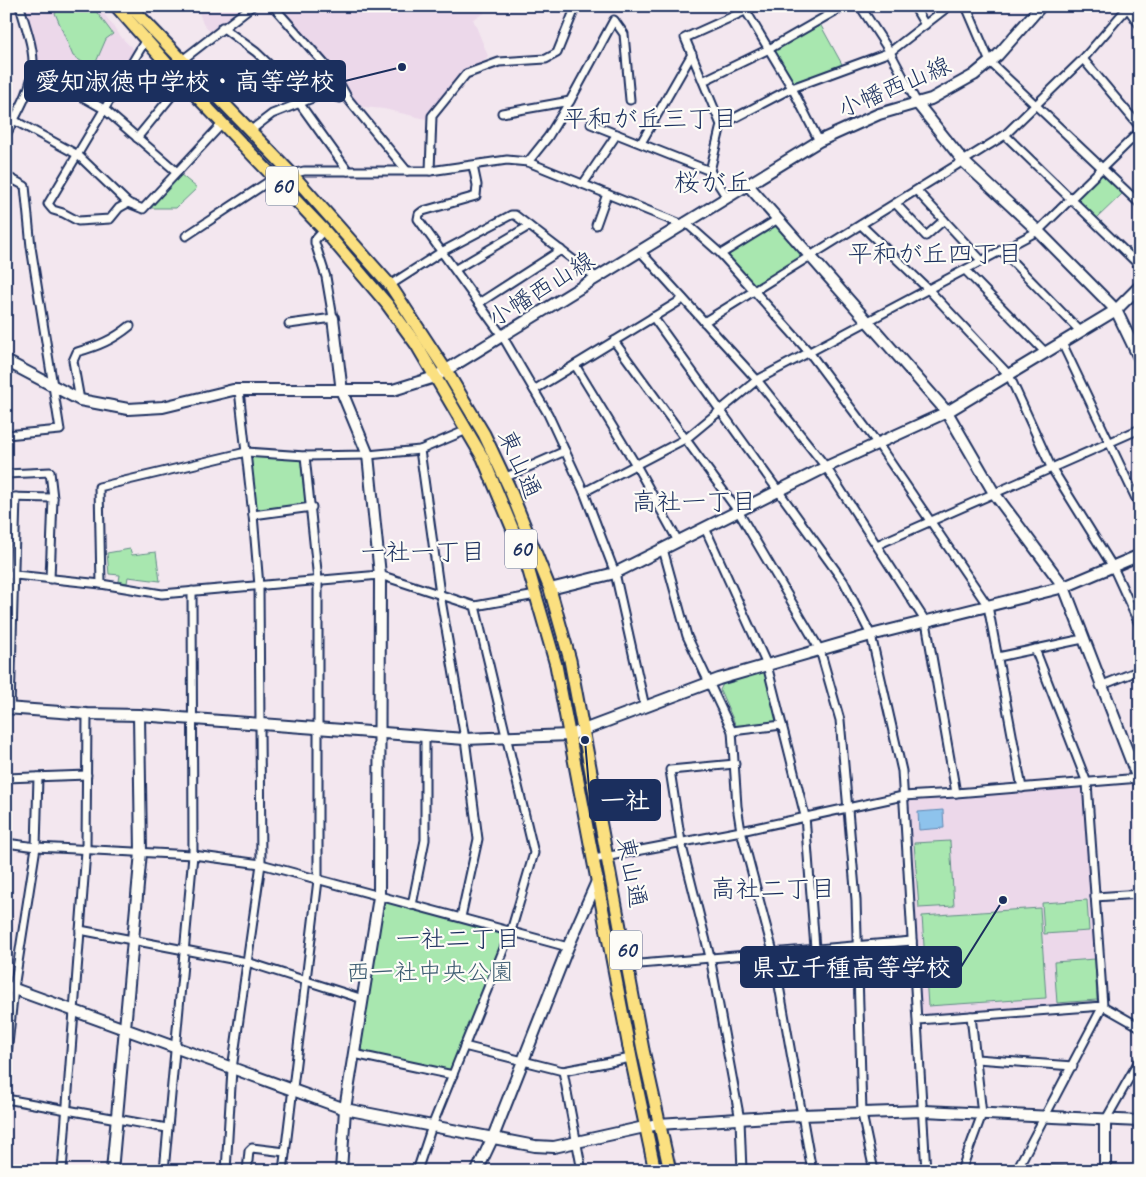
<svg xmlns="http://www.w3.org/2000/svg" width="1146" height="1177" viewBox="0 0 1146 1177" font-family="Caveat,'Klee One',sans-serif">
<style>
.built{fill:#ecd8ea}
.green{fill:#a8e7af;stroke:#628b86}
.water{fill:#8ec3ec;stroke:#6088b3}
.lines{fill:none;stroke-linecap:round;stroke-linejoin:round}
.street-casing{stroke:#1b2f5e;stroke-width:11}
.secondary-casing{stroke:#1b2f5e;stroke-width:14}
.primary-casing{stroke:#1b2f5e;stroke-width:15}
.street{stroke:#fdfcf7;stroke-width:7}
.secondary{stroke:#fdfcf7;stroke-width:10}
.primary{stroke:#fbe080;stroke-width:11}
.labels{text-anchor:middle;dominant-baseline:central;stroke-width:4.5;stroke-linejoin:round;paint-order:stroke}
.shield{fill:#fdfcf7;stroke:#5f6c8c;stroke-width:1}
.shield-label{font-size:22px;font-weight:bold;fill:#1b2f5e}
.street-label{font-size:24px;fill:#1b2f5e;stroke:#fdfcf7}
.park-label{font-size:24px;fill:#3e5d72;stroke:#fdfcf7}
.neighbourhood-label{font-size:25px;fill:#1b2f5e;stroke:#fdfcf7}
.quarter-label{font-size:26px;fill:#1b2f5e;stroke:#fdfcf7}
.leader{fill:none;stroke:#1b2f5e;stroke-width:2}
.callout-dot{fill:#1b2f5e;stroke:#fdfcf7;stroke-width:2}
.callout{fill:#1b2f5e;stroke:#1b2f5e;stroke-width:2}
.callout-label{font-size:25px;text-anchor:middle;font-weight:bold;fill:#fff}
</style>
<rect width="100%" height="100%" fill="#f3e7ef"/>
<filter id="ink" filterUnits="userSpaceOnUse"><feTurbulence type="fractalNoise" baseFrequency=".02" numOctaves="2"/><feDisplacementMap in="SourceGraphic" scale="10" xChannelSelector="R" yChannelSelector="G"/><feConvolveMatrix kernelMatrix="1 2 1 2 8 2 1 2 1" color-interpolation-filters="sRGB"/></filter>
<g filter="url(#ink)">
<!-- built -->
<g class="built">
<path d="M23,6H98L122,38L136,52L105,100L100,102L41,68L37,63L35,40Z"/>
<path d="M197,6H244L210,32L203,24Z"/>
<path d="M278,6H481L485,13L473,19L488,56L482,63L465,72L430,120L384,109L363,107L355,102L343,80Z"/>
<path d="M1081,787L1083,789L1101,1000L1099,1003L921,1015L907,800Z"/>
</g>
<!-- green -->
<g class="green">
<path d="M65,6H92L113,34L106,39L93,69L73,56L55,13Z"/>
<path d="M820,24L843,66L794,83L774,50Z"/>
<path d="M1102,173L1123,193L1096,219L1074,199Z"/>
<path d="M180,174L197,188L176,208H149Z"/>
<path d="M777,225L803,256L756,285L725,256Z"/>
<path d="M249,455L303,457L307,506L258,512L255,509Z"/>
<path d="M130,549L132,555L156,552L160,581L128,577L127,583L119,581L120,575L109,574L107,553Z"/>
<path d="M762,672L767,673L779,721L737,728L720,690L724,682Z"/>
<path d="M950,841L954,906L919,908L914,843Z"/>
<path d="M1087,900L1089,931L1044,934L1042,903Z"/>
<path d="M385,901L503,932L506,937L452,1072L363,1051L361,1048L382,902Z"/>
<path d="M1040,908L1046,998L928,1006L922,916Z"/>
<path d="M1095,959L1097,1000L1057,1003L1054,962Z"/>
</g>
<!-- water -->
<path class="water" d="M943,810L944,828L919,830L918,812Z"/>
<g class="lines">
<!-- street casing -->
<g class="street-casing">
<g id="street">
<path d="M273,6L336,77L348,99L407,171"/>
<path d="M860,6L890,52L917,103"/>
<path d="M914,6L925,25"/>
<path d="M966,6L990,62L1140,204"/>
<path d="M746,11L792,88L819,141"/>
<path d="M222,27L256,52L277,72L348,171"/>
<path d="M1083,59L1140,127"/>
<path d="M181,61L252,6"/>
<path d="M33,69L104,109L177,172"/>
<path d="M703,81L769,49L844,6"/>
<path d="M570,101L614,20L624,34L630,100"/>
<path d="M502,113L570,101L548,137L528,162"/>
<path d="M6,116L78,155L128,203L143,209L222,124"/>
<path d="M591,124L710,171"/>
<path d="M721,125L685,38L756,6"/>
<path d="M250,131L272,114L323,94L340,98L345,94"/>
<path d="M6,135C16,115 32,90 33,67C34,46 25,26 20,6"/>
<path d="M1005,135L1140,266"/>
<path d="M137,138L183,82"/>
<path d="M641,143L692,54"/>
<path d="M473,166L477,185L476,196L423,211L419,214L418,219L503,337L548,414L584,492L615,573L645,707"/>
<path d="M430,171L432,116L466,74L499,62L546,59L557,53L576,6"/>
<path d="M6,176L25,186L31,247L60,430L6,435"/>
<path d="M583,184L617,134"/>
<path d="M917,191L981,260"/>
<path d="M726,196L710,171L721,125L792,88L890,52L949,6"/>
<path d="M128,203L119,208L110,219L78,221L63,213L53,210L48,204L145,41"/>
<path d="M896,204L926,236L944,220"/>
<path d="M685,222L721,254L809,352L878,444L988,606L1022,788"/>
<path d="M596,225L607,194"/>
<path d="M861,225L927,288L1009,375L1051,467L1113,567L1140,626"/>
<path d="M186,236L274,178L304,171H430L507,160L528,162L681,224"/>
<path d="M1001,250L1081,332"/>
<path d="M721,254L778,219"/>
<path d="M456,269L529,226"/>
<path d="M966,271L1046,353"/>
<path d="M390,285L443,251L511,215H515L597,278"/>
<path d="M479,303L561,250"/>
<path d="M653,317L844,582L871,635L902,771L926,1171"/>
<path d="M704,322L1005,135L1083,59L1129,6"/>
<path d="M289,324L333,318L326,277L315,243V240L324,230"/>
<path d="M614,341L738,511L820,650L840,720L856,900L862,1114L874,1171"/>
<path d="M1062,343L1140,507"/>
<path d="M575,365L636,465L678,541"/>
<path d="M534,390L683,299"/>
<path d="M80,400L73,361L77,352C98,346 113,340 130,326"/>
<path d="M420,450L440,594L465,739L478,839L461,917"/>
<path d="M6,474L50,472L53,498"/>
<path d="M504,478L565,451"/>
<path d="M584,492L687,438L757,380L1038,231L1140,131"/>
<path d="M6,497L53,498L50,579"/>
<path d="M253,515L312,507"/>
<path d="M705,528L767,665L805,816L815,948"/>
<path d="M877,545L1140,429"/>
<path d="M663,549L687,636L732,731L737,806L741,831L773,952L812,1171"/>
<path d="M6,574L101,584L162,594L380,575L475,606L534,853L511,931L432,1126L417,1171"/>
<path d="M101,584L99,487L246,452L305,456L368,455L420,450L467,430"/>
<path d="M475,606L536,595"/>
<path d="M998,657L1083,639"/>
<path d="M1100,686L1140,670"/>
<path d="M10,708L16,497"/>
<path d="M732,731L782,725"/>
<path d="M735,764L670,770L681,842L710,957L740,1120L742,1171"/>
<path d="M6,778L87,775"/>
<path d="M956,793L1140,778"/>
<path d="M6,843L36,847L193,855L261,864L568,947"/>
<path d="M594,859L741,831L903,796L956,793L926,622L826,467L757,380L640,251"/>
<path d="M1095,897L1140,894"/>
<path d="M412,905L425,840V737"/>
<path d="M80,930L247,962L363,999"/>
<path d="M628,965L912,941"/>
<path d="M918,1020L1103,1006L1087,783L1035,649"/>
<path d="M464,1046L563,1071L631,1058"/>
<path d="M354,1054L453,1075"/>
<path d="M976,1059L1073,1066"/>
<path d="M6,1064L14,988L36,847L38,777"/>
<path d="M563,1071L582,1171"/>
<path d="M6,1099L167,1128"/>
<path d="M1105,1121L1140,1059"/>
<path d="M1017,1168L1071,1171"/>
<path d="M62,1171L86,851L87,714"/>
<path d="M164,1171L193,855L192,591"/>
<path d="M226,1171L232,1069L261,864L259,586L253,515L239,390"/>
<path d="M247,1171L249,1151L252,1148L285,1152"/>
<path d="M283,1171L318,880V580L305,456"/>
<path d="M961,1171L982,1114L971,1016"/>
<path d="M1016,1171L1103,1006L1140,1027"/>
</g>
</g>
<!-- secondary casing -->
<g class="secondary-casing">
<g id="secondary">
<path d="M1128,6L1140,23"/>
<path d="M917,103L964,162L1038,231L1116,310L1140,360"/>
<path d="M747,184L947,412L994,493L1064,587L1140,784"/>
<path d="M333,318L342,392L368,455L380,575L379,897L345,1109L341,1171"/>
<path d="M6,361L80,400L128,409L163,407L233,390H393L435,377L819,141L879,114L931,99L974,75L998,55L1041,6"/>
<path d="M550,589L615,573L826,467L947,412L1116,310L1140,286"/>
<path d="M6,708L87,714L139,715L465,739L570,735L719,679L871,635L1064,587L1140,555"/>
<path d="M6,986L345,1109L535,1146L554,1147L658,1124L801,1115L924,1111L1140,1121"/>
<path d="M1105,1121V1171"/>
<path d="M112,1171L141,852L139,715"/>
<path d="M477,1171L493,1137L568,947L598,879"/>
</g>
</g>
<!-- primary casing -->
<g class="primary-casing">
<g id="primary">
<path d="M116,6L183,82L324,230L387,304L416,344L483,458L526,561L556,665L631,1058L655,1171"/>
<path d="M130,6L291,173L390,285L447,372L484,434L509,487L550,589L570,660L643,1050L670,1171"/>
</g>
</g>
<!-- street -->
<use href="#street" class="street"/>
<!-- secondary -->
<use href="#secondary" class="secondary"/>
<!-- primary -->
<use href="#primary" class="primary"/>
</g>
</g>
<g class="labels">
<!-- shield labels -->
<g class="shield">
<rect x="266" y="166.5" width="32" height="39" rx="4"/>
<rect x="505" y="529.5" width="32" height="39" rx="4"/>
<rect x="610" y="930.5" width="32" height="39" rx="4"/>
</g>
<g class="shield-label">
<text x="282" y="186">60</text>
<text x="521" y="549">60</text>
<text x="626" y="950">60</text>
</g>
<!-- street labels -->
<g class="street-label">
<text transform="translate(894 87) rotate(-23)">小幡西山線</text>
<text transform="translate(541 289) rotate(-32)">小幡西山線</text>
<text transform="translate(520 464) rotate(66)">東山通</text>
<text transform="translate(632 872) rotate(79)">東山通</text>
</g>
<!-- park labels -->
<g class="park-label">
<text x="430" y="972">西一社中央公園</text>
</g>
<!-- neighbourhood labels -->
<g class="neighbourhood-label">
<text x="650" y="119">平和が丘三丁目</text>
<text x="935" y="254">平和が丘四丁目</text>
<text x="694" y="502">高社一丁目</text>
<text x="423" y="552">一社一丁目</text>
<text x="773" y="889">高社二丁目</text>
<text x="458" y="939">一社二丁目</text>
</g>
<!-- quarter labels -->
<g class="quarter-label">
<text x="713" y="182">桜が丘</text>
</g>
</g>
<!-- callouts -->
<path class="leader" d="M402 67L345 81M585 740L590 800M1003 900L961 967"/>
<g class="callout-dot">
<circle cx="402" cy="67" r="5"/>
<circle cx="585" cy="740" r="5"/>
<circle cx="1003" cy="900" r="5"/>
</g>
<g class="callout">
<rect x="25" y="61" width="320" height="40" rx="5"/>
<rect x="590" y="780" width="70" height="40" rx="5"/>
<rect x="741" y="947" width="220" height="40" rx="5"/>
</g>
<g class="callout-label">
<text x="185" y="90">愛知淑徳中学校・高等学校</text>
<text x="625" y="809">一社</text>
<text x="851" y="976">県立千種高等学校</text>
</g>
<!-- margin -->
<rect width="1146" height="1177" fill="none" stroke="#fdfcf7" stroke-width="25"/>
<rect x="12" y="12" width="1121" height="1152" fill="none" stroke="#1b2f5e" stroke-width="2" filter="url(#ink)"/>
</svg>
